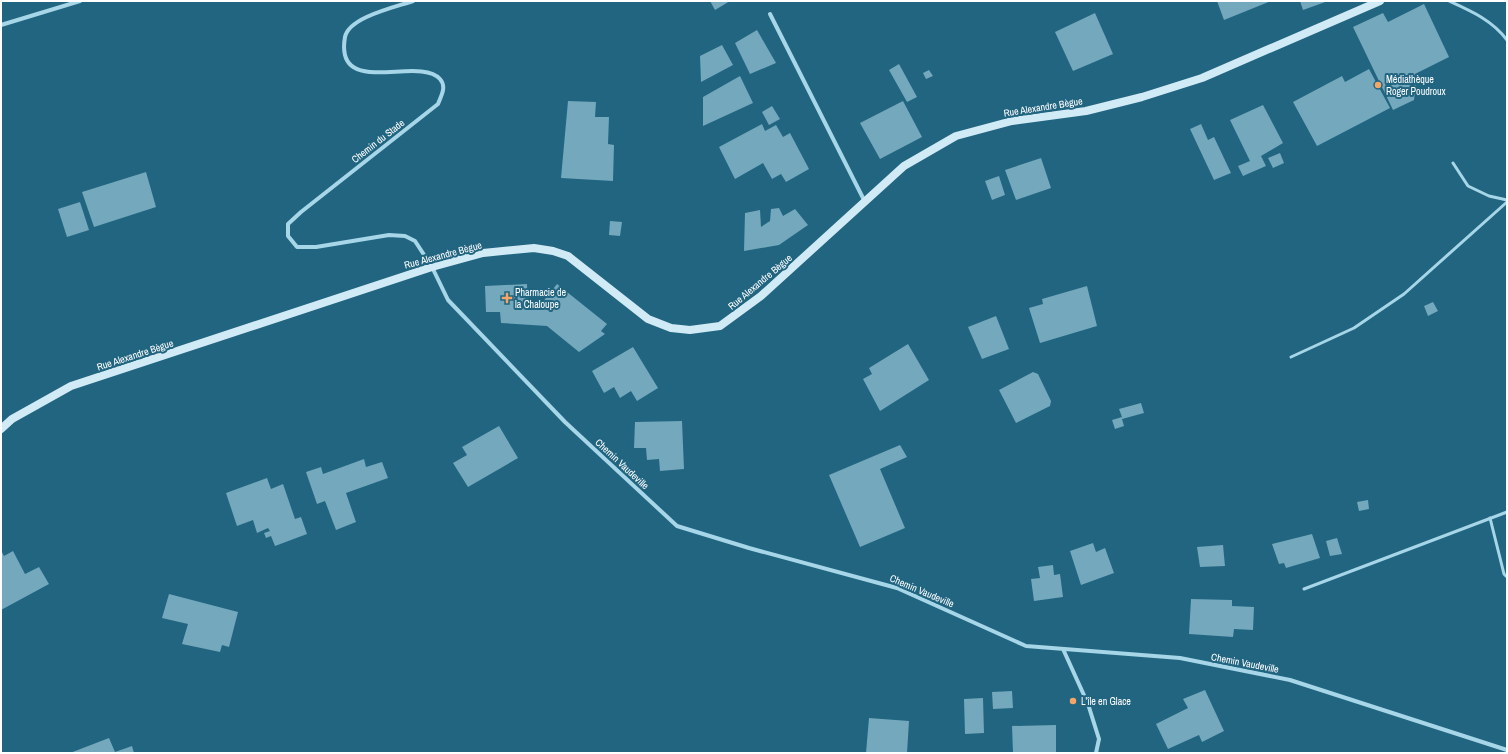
<svg xmlns="http://www.w3.org/2000/svg" width="1508" height="754" viewBox="0 0 1508 754" font-family="'Archivo Narrow',sans-serif">
<style>
.building{fill:#73a8bd}
.lines{fill:none;stroke-linecap:round;stroke-linejoin:round}
.service{stroke:#a6d6e8;stroke-width:3}
.minor{stroke:#a6d6e8;stroke-width:4}
.secondary{stroke:#d1ebf6;stroke-width:8}
.poi-dot{fill:#f4a568;stroke:#216580;stroke-width:1.5}
.labels{text-anchor:middle;dominant-baseline:central;stroke-width:4;stroke-linejoin:round;paint-order:stroke}
.poi-label{font-size:10px;fill:#fff;stroke:#216580;text-anchor:start}
.street-label{font-size:10px;fill:#fff;stroke:#216580}
</style>
<rect width="100%" height="100%" fill="#216580"/>
<!-- building -->
<g class="building">
<path d="M710,1H730L715,10Z"/>
<path d="M1217,1H1271L1224,20Z"/>
<path d="M1300,1H1328L1303,10Z"/>
<path d="M1424,4L1449,57L1417,73L1414,100L1393,110L1353,27L1383,13L1388,22Z"/>
<path d="M1095,13L1113,54L1073,71L1055,32Z"/>
<path d="M757,30L776,63L750,74L735,43Z"/>
<path d="M722,45L733,65L701,82L700,56Z"/>
<path d="M899,64L917,97L907,102L889,70Z"/>
<path d="M1369,69L1390,108L1317,146L1293,102L1342,76L1345,82Z"/>
<path d="M929,70L933,76L926,79L923,73Z"/>
<path d="M740,76L753,103L703,126V97Z"/>
<path d="M568,101L596,102L595,117H609L608,144L614,145L613,181L561,178Z"/>
<path d="M903,101L922,137L880,159L860,123Z"/>
<path d="M1263,105L1283,143L1261,156L1266,166L1243,176L1238,166L1250,161L1230,120Z"/>
<path d="M772,106L780,119L769,125L762,112Z"/>
<path d="M762,124L765,131L776,125L783,137L790,133L809,169L786,182L781,174L772,179L763,163L735,179L719,147Z"/>
<path d="M1201,124L1208,140L1214,137L1231,173L1214,180L1190,129Z"/>
<path d="M1280,153L1284,163L1273,168L1268,158Z"/>
<path d="M1041,158L1051,188L1016,200L1005,170Z"/>
<path d="M146,172L156,207L94,227L82,192Z"/>
<path d="M999,176L1005,195L992,200L985,181Z"/>
<path d="M80,202L89,230L67,237L58,209Z"/>
<path d="M779,208L783,216L795,209L808,225L779,245L744,251L745,213L760,210L761,227L770,221L771,209Z"/>
<path d="M610,221L622,222L620,236L609,235Z"/>
<path d="M527,284L528,310L538,308L557,284L607,324L601,331L605,334L579,352L547,326L501,323L500,312H486L485,286Z"/>
<path d="M1087,286L1097,326L1040,343L1029,308L1043,304L1042,299Z"/>
<path d="M1433,302L1438,311L1428,316L1424,306Z"/>
<path d="M996,316L1009,349L982,359L968,327Z"/>
<path d="M908,344L929,380L880,411L863,379L872,374L869,368Z"/>
<path d="M633,347L658,388L637,401L631,391L620,398L614,387L604,393L592,371Z"/>
<path d="M1033,372L1038,374L1051,401L1050,406L1016,423L999,390Z"/>
<path d="M1141,403L1144,413L1122,419L1124,426L1115,429L1112,420L1122,417L1119,409Z"/>
<path d="M682,421L684,469L660,471L659,459L647,460L646,448H634L635,422Z"/>
<path d="M499,426L518,458L468,487L453,463L467,455L462,447Z"/>
<path d="M900,445L907,457L880,469L905,528L860,547L829,475Z"/>
<path d="M364,459L366,467L382,462L388,478L346,493L356,522L336,530L325,501L317,504L306,472L321,467L323,474Z"/>
<path d="M267,478L271,489L283,484L295,519L301,517L307,534L275,546L271,536L266,538L264,533L270,531L268,528L257,533L253,520L237,526L226,493Z"/>
<path d="M1368,500L1369,509L1359,511L1357,502Z"/>
<path d="M1312,534L1320,558L1286,568L1284,563L1279,564L1272,544Z"/>
<path d="M1337,538L1342,554L1330,556L1326,541Z"/>
<path d="M1093,543L1096,552L1105,548L1114,573L1081,585L1070,551Z"/>
<path d="M1223,545L1225,566L1200,567L1197,547Z"/>
<path d="M1,550L4,556L13,551L25,574L39,567L49,584L1,610Z"/>
<path d="M1053,565L1054,575L1060,574L1063,597L1034,601L1031,579L1040,578L1038,567Z"/>
<path d="M169,594L238,612L229,647L222,645L220,652L182,644L188,624L162,618Z"/>
<path d="M1191,599L1232,600V606L1254,607L1253,630L1234,629L1233,637L1189,634Z"/>
<path d="M1205,690L1224,731L1202,742L1199,735L1168,749L1156,724L1188,708L1183,699Z"/>
<path d="M1012,691L1013,708L993,709L992,692Z"/>
<path d="M983,698L984,733L965,734L964,699Z"/>
<path d="M869,718L909,721L907,753H866Z"/>
<path d="M1056,725V753H1013L1012,726Z"/>
<path d="M109,738L115,752L132,746L134,753H70Z"/>
</g>
<g class="lines">
<!-- service -->
<g class="service">
<path d="M1449,1C1471,11 1492,20 1507,40"/>
<path d="M1453,163L1468,186L1489,196L1507,200"/>
<path d="M1291,357L1354,328L1404,294L1507,202"/>
<path d="M1490,518L1504,574L1507,577"/>
<path d="M1304,589L1507,512"/>
</g>
<!-- minor -->
<g class="minor">
<path d="M413,1C396,7 349,17 345,37C334,99 419,55 440,79C447,87 441,96 438,104L301,212L288,224V236L297,247H316L389,235L405,236L415,241L432,267L448,300L565,422L677,526L749,548L897,588L1026,646L1180,658L1290,680L1507,750"/>
<path d="M770,14L865,202"/>
<path d="M1,25L80,1"/>
<path d="M1063,649L1088,704L1099,739L1096,753"/>
</g>
<!-- secondary -->
<path class="secondary" d="M1,429L12,419L71,386L432,267L483,253L534,248L553,251L568,256L648,319L671,328L690,330L720,326L761,296L904,166L956,136L1012,121L1086,111L1142,97L1202,78L1380,1"/>
</g>
<!-- markers -->
<g class="poi-dot">
<circle cx="1378" cy="85" r="4"/>
<path d="M505 292h4v4h4v4h-4v4h-4v-4h-4v-4h4z"/>
<circle cx="1073" cy="701" r="4"/>
</g>
<g class="labels">
<!-- poi labels -->
<g class="poi-label">
<text x="1386" y="79">Médiathèque<tspan x="1386" dy="12">Roger Poudroux</tspan></text>
<text x="515" y="292">Pharmacie de<tspan x="515" dy="12">la Chaloupe</tspan></text>
<text x="1081" y="701">L'île en Glace</text>
</g>
<!-- street labels -->
<g class="street-label">
<text transform="translate(1043 107) rotate(-9)">Rue Alexandre Bègue</text>
<text transform="translate(378 141) rotate(-38)">Chemin du Stade</text>
<text transform="translate(443 255) rotate(-15)">Rue Alexandre Bègue</text>
<text transform="translate(760 282) rotate(-40)">Rue Alexandre Bègue</text>
<text transform="translate(135 355) rotate(-18)">Rue Alexandre Bègue</text>
<text transform="translate(622 464) rotate(43)">Chemin Vaudeville</text>
<text transform="translate(922 591) rotate(23)">Chemin Vaudeville</text>
<text transform="translate(1245 663) rotate(11)">Chemin Vaudeville</text>
</g>
</g>
<!-- border -->
<rect width="1508" height="754" fill="none" stroke="#ffffff" stroke-width="4"/>
</svg>
